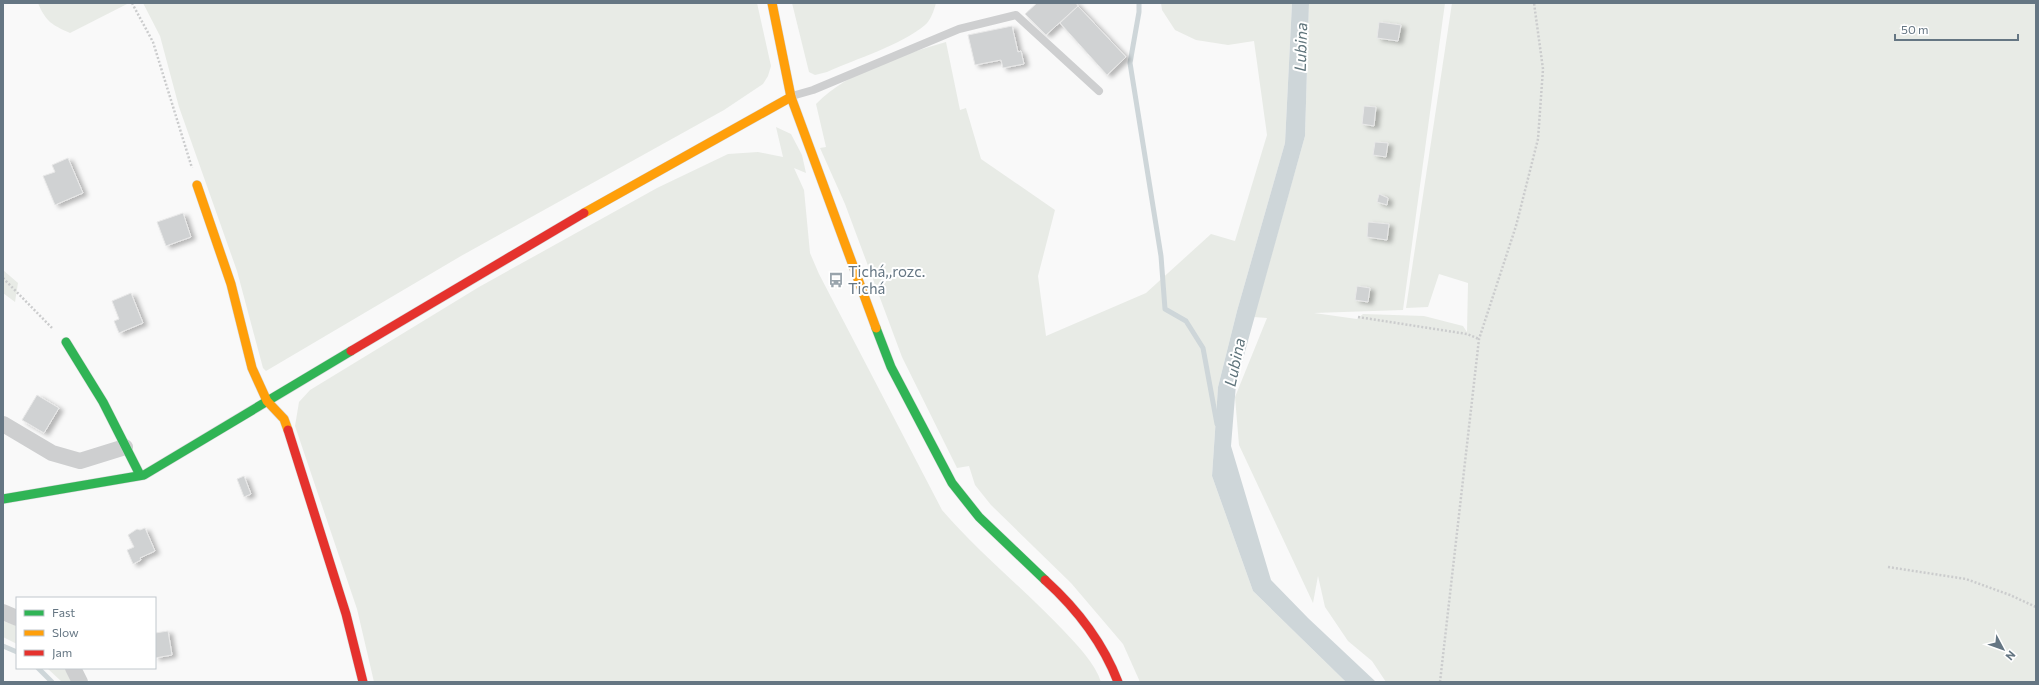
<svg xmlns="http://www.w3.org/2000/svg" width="2039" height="685" viewBox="0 0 2039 685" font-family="Commissioner,sans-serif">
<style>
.green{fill:#e8ebe6}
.water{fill:#ced6d9}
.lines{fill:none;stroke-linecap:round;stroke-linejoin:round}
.stream{stroke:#ced6d9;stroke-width:5}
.building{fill:#d0d2d3;stroke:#e8e8e8;filter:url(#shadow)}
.fast-casing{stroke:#d5d6d7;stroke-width:10}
.slow-casing{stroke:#d5d6d7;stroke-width:10}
.jam-casing{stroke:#d5d6d7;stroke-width:10}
.path{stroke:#cbcccd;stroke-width:2.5;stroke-dasharray:2 2;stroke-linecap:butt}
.lane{stroke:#cecfd0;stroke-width:8}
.street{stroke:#cecfd0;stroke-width:16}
.fast{stroke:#30b455;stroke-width:9}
.slow{stroke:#ff9f0a;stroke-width:9}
.jam{stroke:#e5322d;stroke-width:9}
.labels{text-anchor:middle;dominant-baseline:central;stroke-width:4;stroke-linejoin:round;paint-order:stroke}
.poi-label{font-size:15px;fill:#657683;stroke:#fff;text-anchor:start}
.water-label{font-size:16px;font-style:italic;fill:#60757c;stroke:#fff}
</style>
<defs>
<filter id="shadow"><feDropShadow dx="4.5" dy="2.5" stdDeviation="2" flood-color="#0004"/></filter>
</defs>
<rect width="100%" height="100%" fill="#f9f9f9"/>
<!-- green -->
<g class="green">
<path d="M38,3H129L70,33C52,25 46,22 38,3Z"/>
<path d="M143,3H757L771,66L768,76L763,84L724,110L461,256L266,371L263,368L237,271L179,107L160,36Z"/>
<path d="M792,3H936C934,10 931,20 925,25C901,45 856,59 827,72L815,75L809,72Z"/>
<path d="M1161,3H1292L1285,143L1237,311L1218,387L1212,476L1253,591L1346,682H1140L1123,644L1071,583L991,505L975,485L969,466L957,468L902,357L845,204L820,148L826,147L816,104C850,70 901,55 946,42L960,110L966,108L981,159L1055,210L1038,276L1046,336L1146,293L1211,234L1235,241L1267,135L1254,41L1228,45L1196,40L1175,30L1162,10Z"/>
<path d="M1309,3H1445L1403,310L1314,313L1357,319L1363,314L1424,316L1463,326L1467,332L1468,283L1439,274L1428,307L1406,308L1452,3H2036V682H1386L1372,661L1348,641L1325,607L1318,576L1313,603L1239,445L1235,397L1267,318L1254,317L1305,136Z"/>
<path d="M776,127L791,134L802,155L806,173L794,168L804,190L810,253L819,274L942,510C979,553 1024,589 1063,630C1077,645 1095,663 1101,682H374L357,609L295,426L299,402L310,390L479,287L657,188L728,154L758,152L783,157Z"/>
<path d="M3,270L18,283L15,302L3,293Z"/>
<path d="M3,621L17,626V644L3,637Z"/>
<path d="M47,668H66L74,682H62Z"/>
</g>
<!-- water -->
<path class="water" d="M1292,3H1309L1305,136L1236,384L1231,446L1271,580L1308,618L1376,682H1346L1253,591L1212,476L1218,387L1237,311L1285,143Z"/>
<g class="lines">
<!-- stream -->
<g class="stream">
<path d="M1139,3V12L1130,63L1161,256L1165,309L1186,321L1203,348L1217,424"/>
<path d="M3,646L17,652"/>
<path d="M38,668L52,682"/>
</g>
</g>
<!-- building -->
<g class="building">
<path d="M1037,3H1076L1078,6L1046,35L1025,14Z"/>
<path d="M1078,6L1126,57L1107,75L1060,23Z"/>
<path d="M1379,22L1401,25L1398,41L1377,38Z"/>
<path d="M1012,26L1018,52L1021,51L1024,64L1003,68L1001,60L975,65L968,35Z"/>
<path d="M1364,106L1376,107L1374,126L1362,124Z"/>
<path d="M1375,142L1388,143L1386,157L1373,155Z"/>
<path d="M68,158L83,193L55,205L43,176L55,172L52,165Z"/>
<path d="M1379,194L1388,198L1387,205L1377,202Z"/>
<path d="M183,213L191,237L166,246L157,222Z"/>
<path d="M1368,222L1389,224L1387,240L1367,237Z"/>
<path d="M1357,286L1370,288L1368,302L1355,300Z"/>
<path d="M131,293L143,323L119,333L114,321L119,319L112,301Z"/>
<path d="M37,395L59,408L44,433L22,420Z"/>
<path d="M244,476L251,494L244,497L237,479Z"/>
<path d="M145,528L155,551L140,558L141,560L133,564L127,550L134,547L128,535L137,529L140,530Z"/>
<path d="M168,631L172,655L155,658V633Z"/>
</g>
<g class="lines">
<!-- fast casing -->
<g class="fast-casing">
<g id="fast">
<path d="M876,328L891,367L952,483L979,517L1045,580"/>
<path d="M66,342L103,402L140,475"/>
<path d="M3,499L144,475L351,351"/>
</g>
</g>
<!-- slow casing -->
<g class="slow-casing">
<g id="slow">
<path d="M772,3L791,97L876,328"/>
<path d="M197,185L231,284L252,368L267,401L284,419L288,430"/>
<path d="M584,213L791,97"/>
</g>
</g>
<!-- jam casing -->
<g class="jam-casing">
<g id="jam">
<path d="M351,351L584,213"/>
<path d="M288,430L346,614L363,682"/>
<path d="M1045,580C1076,608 1103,643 1118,682"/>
</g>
</g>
<!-- path -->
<g class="path">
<path d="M132,3L153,42L192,168"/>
<path d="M3,278L53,329"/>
<path d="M1358,317L1467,334L1479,339"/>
<path d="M1888,567L1966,579L2010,595L2036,607"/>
<path d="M1440,682L1479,339L1516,226L1538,139L1543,69L1534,3"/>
</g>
<!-- lane -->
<path class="lane" d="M792,96L813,90L959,29L1016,15L1099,91"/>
<!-- street -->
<g class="street">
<path d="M3,424L52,453L80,461L125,447"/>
<path d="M3,612L17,618"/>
<path d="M73,668L80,682"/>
</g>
<!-- fast -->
<use href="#fast" class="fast"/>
<!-- slow -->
<use href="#slow" class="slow"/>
<!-- jam -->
<use href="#jam" class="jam"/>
</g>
<!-- icons -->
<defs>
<g id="bus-bare" transform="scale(1.2)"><path d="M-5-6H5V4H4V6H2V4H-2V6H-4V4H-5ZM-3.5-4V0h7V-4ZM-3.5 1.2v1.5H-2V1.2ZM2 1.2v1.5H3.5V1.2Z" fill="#99a4ac" stroke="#fff" stroke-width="2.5" paint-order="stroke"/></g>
</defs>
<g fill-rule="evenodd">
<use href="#bus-bare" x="836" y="280"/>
</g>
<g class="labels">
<!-- poi labels -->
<g class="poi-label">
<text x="848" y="271">Tichá,,rozc.<tspan x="848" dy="17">Tichá</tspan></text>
</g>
<!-- water labels -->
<g class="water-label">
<text transform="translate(1300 47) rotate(-88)">Lubina</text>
<text transform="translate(1234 362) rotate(-78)">Lubina</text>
</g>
</g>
<!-- border -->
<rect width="2039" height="685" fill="none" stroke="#657683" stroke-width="8"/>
<!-- legend -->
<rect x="16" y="597" width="140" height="72" fill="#ffffff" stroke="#c1c8cd"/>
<rect x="24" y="610" width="20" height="6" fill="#30b455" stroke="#c1c8cd"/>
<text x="52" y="617" font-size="12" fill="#657683">Fast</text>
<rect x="24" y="630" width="20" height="6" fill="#ff9f0a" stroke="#c1c8cd"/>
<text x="52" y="637" font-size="12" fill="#657683">Slow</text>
<rect x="24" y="650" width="20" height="6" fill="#e5322d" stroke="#c1c8cd"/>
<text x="52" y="657" font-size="12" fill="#657683">Jam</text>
<!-- north arrow -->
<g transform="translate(2003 649) rotate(131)" stroke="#ffffff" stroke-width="3" paint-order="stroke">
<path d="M0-3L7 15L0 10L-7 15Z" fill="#657683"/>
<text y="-6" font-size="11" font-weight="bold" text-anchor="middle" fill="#657683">N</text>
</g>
<!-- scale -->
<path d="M1895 34v6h123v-6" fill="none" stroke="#657683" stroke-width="2"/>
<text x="1901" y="34" font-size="12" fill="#657683" stroke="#ffffff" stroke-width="3" paint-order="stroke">50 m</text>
</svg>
